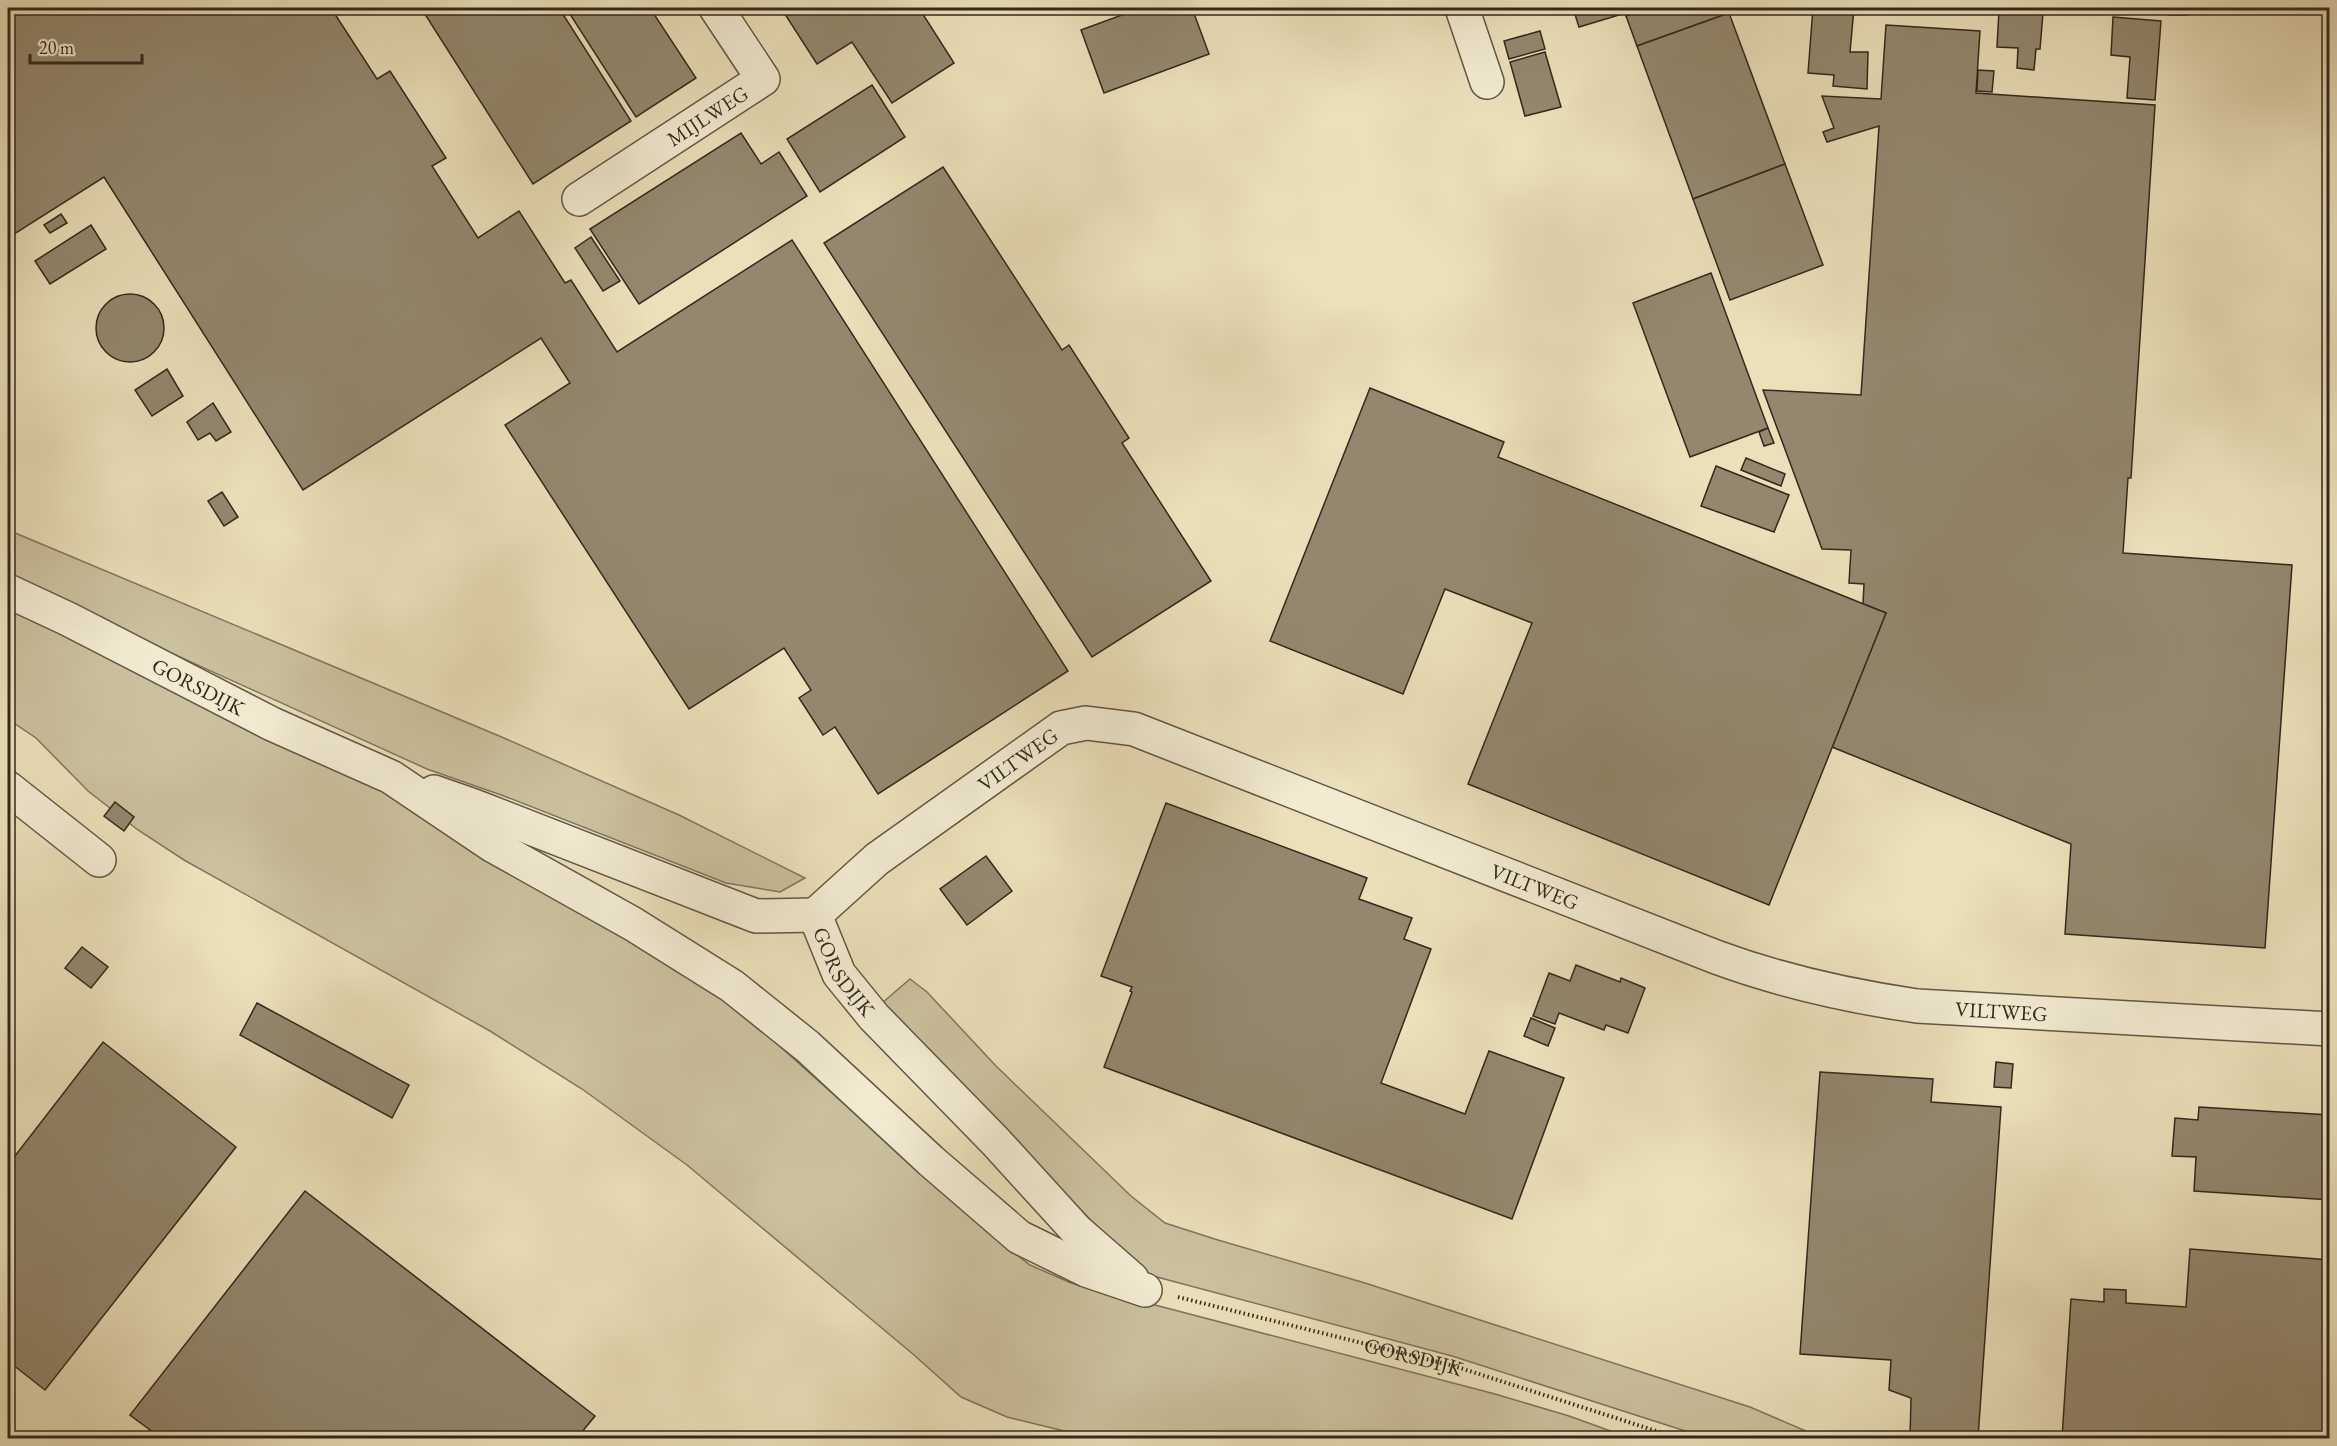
<svg xmlns="http://www.w3.org/2000/svg" width="2337" height="1446" viewBox="0 0 2337 1446" font-family="'EB Garamond',serif">
<style>
.green{fill:#ccc19f;stroke:#80745e;stroke-width:1.5}
.building{fill:#93886f;stroke:#33281e;stroke-width:1.5}
.lines{fill:none;stroke-linecap:round;stroke-linejoin:round}
.minor-casing{stroke:#615645;stroke-width:36}
.path{stroke:#33281e;stroke-width:4;stroke-dasharray:1.5 3;stroke-linecap:butt}
.minor{stroke:#f2ebd2;stroke-width:33}
.labels{text-anchor:middle;dominant-baseline:central;stroke-width:4.5;stroke-linejoin:round;paint-order:stroke}
.street-label{font-size:21px;fill:#33281e;stroke:#f2ebd2}
</style>
<rect width="100%" height="100%" fill="#ebe0ba"/>
<filter id="stains"><feTurbulence type="fractalNoise" baseFrequency=".00333" numOctaves="4"/><feColorMatrix values="0 0 0 0 .2 0 0 0 0 .09 0 0 0 0 .02 0 0 0 .5 -.17"/></filter>
<radialGradient id="worn" r=".72"><stop offset=".6" stop-color="#630" stop-opacity="0"/><stop offset="1" stop-color="#630" stop-opacity=".3"/></radialGradient>
<!-- green -->
<g class="green">
<path d="M8,530L504,738L679,815L805,878L780,892L726,883L504,796L427,769L8,579Z"/>
<path d="M8,607L453,819L740,1011L995,1238L1030,1265L1071,1283L1495,1394L1569,1416L1630,1438H1093L1007,1417L961,1397L914,1355L687,1165L582,1089L490,1031L184,860L138,830L88,791L36,738L8,719Z"/>
<path d="M910,979L927,992L996,1066L1131,1196L1165,1223L1218,1240L1365,1283L1750,1407L1822,1438H1707L1452,1356L1142,1273L881,1004Z"/>
</g>
<!-- building -->
<g class="building">
<path d="M8,8H331L377,79L390,71L446,158L432,166L478,238L519,211L565,283L571,280L617,352L792,240L1068,671L878,794L835,727L823,735L799,698L811,690L784,648L689,709L505,425L570,383L541,338L303,490L104,177L8,238Z"/>
<path d="M421,8H559L631,121L533,184Z"/>
<path d="M566,8H650L696,78L636,117Z"/>
<path d="M781,8H919L954,63L892,103L852,42L817,64Z"/>
<path d="M1141,8H1192L1209,54L1104,93L1081,30Z"/>
<path d="M1573,8H1617L1619,15L1579,27Z"/>
<path d="M1623,8H1649L1626,16Z"/>
<path d="M1649,8H1727L1729,13L1637,46L1626,16Z"/>
<path d="M1813,8H1854L1850,52H1868L1867,89L1833,86L1834,75L1808,73Z"/>
<rect x="2168" y="8" width="19" height="7"/>
<path d="M1999,10L2043,13L2040,49H2036L2034,70L2017,68L2018,48L1997,47Z"/>
<path d="M1729,13L1785,164L1693,199L1637,46Z"/>
<path d="M2113,17L2161,21L2155,100L2127,98L2130,57L2111,55Z"/>
<path d="M1886,25L1980,31L1976,93L2155,105L2131,478H2128L2123,553L2292,565L2265,948L2065,934L2071,844L1832,747L1886,613L1863,604L1864,584L1849,583L1851,550L1822,549L1763,390L1861,395L1879,126L1827,142L1823,132L1834,128L1822,96L1881,99Z"/>
<path d="M1540,31L1545,49L1509,59L1504,41Z"/>
<path d="M1545,52L1561,107L1525,116L1510,62Z"/>
<path d="M1978,70L1994,71L1992,92L1977,91Z"/>
<path d="M872,85L905,137L820,192L787,139Z"/>
<path d="M741,133L761,164L779,152L807,196L639,304L590,229Z"/>
<path d="M1785,164L1823,265L1730,300L1693,199Z"/>
<path d="M943,167L1062,350L1069,345L1129,438L1122,443L1211,581L1092,657L824,243Z"/>
<path d="M61,214L67,223L50,233L44,225Z"/>
<path d="M91,225L106,249L50,284L35,261Z"/>
<path d="M591,237L620,281L603,291L575,248Z"/>
<path d="M1711,273L1768,428L1690,457L1633,303Z"/>
<circle cx="130" cy="328" r="34"/>
<path d="M167,369L183,396L152,416L135,390Z"/>
<path d="M1370,388L1504,442L1498,457L1886,613L1769,905L1468,784L1532,623L1445,589L1403,694L1270,641Z"/>
<path d="M213,403L231,432L216,441L210,433L198,440L187,422Z"/>
<path d="M1768,428L1774,443L1764,446L1759,432Z"/>
<path d="M1746,458L1785,474L1781,486L1741,470Z"/>
<path d="M1716,466L1789,495L1774,532L1701,506Z"/>
<path d="M222,492L238,517L224,526L208,501Z"/>
<path d="M115,802L134,817L124,831L104,816Z"/>
<path d="M1166,803L1367,878L1359,899L1412,918L1404,939L1431,949L1381,1083L1465,1114L1489,1051L1564,1078L1512,1219L1104,1067L1132,992L1130,991L1132,987L1101,976Z"/>
<path d="M986,856L1012,891L967,925L940,889Z"/>
<path d="M82,947L108,967L91,988L65,968Z"/>
<path d="M1576,965L1620,982L1621,978L1645,988L1628,1033L1606,1025L1604,1030L1559,1013L1555,1024L1533,1016L1549,973L1570,981Z"/>
<path d="M257,1003L409,1085L392,1118L240,1035Z"/>
<path d="M1531,1018L1555,1028L1548,1046L1524,1036Z"/>
<path d="M103,1042L236,1147L45,1390L8,1361V1165Z"/>
<path d="M1996,1062L2013,1064L2011,1088L1994,1087Z"/>
<path d="M1820,1072L1933,1079L1931,1102L2001,1107L1978,1438H1910L1911,1398L1889,1390L1891,1360L1800,1354Z"/>
<path d="M2199,1107L2330,1115V1200L2194,1191L2196,1157L2172,1156L2175,1118L2198,1120Z"/>
<path d="M305,1191L595,1416L577,1438H161L130,1415Z"/>
<path d="M2190,1249L2330,1260V1438H2062L2071,1299L2104,1302V1289L2126,1290V1303L2186,1307Z"/>
</g>
<g class="lines">
<!-- minor casing -->
<g class="minor-casing">
<g id="minor">
<path d="M1462,8L1487,82"/>
<path id="s2" d="M579,199L763,79L716,8"/>
<path id="s3" d="M8,591L68,619L272,724L391,777L492,845L633,924L732,986L807,1046L931,1161L1019,1237L1086,1270L1145,1290"/>
<path d="M8,788L99,860"/>
<path id="s4" d="M434,792L474,806L756,916L815,915L839,974L874,1017L995,1141L1077,1231L1132,1279"/>
<path id="s5" d="M815,915L877,859L1061,728L1086,723L1134,729L1716,957C1781,981 1848,996 1917,1006L2330,1029"/>
</g>
</g>
<!-- path -->
<path class="path" id="s1" d="M1178,1297L1454,1366L1678,1438"/>
<!-- minor -->
<use href="#minor" class="minor"/>
</g>
<g class="labels">
<!-- street labels -->
<g class="street-label">
<text stroke="none"><textPath href="#s2" startOffset="153">MIJLWEG</textPath></text>
<text stroke="none"><textPath href="#s3" startOffset="213">GORSDIJK</textPath></text>
<text stroke="none"><textPath href="#s5" startOffset="256">VILTWEG</textPath></text>
<text stroke="none"><textPath href="#s5" startOffset="814">VILTWEG</textPath></text>
<text stroke="none"><textPath href="#s4" startOffset="468">GORSDIJK</textPath></text>
<text stroke="none"><textPath href="#s5" startOffset="1300">VILTWEG</textPath></text>
<text stroke="none"><textPath href="#s1" startOffset="243">GORSDIJK</textPath></text>
</g>
</g>
<!-- margin -->
<rect width="2337" height="1446" fill="none" stroke="#ebe0ba" stroke-width="30"/>
<rect x="9" y="9" width="2319" height="1428" fill="none" stroke="#33281e" stroke-width="3"/>
<rect x="15" y="15" width="2307" height="1416" fill="none" stroke="#33281e" stroke-width="1.5"/>
<!-- scale -->
<path d="M30 54v9h112v-9" fill="none" stroke="#33281e" stroke-width="3"/>
<text x="39" y="54" font-size="18" fill="#33281e" stroke="#f2ebd2" stroke-width="4.5" paint-order="stroke">20 m</text>
<rect width="100%" height="100%" filter="url(#stains)"/>
<rect width="100%" height="100%" fill="url(#worn)"/>
</svg>
